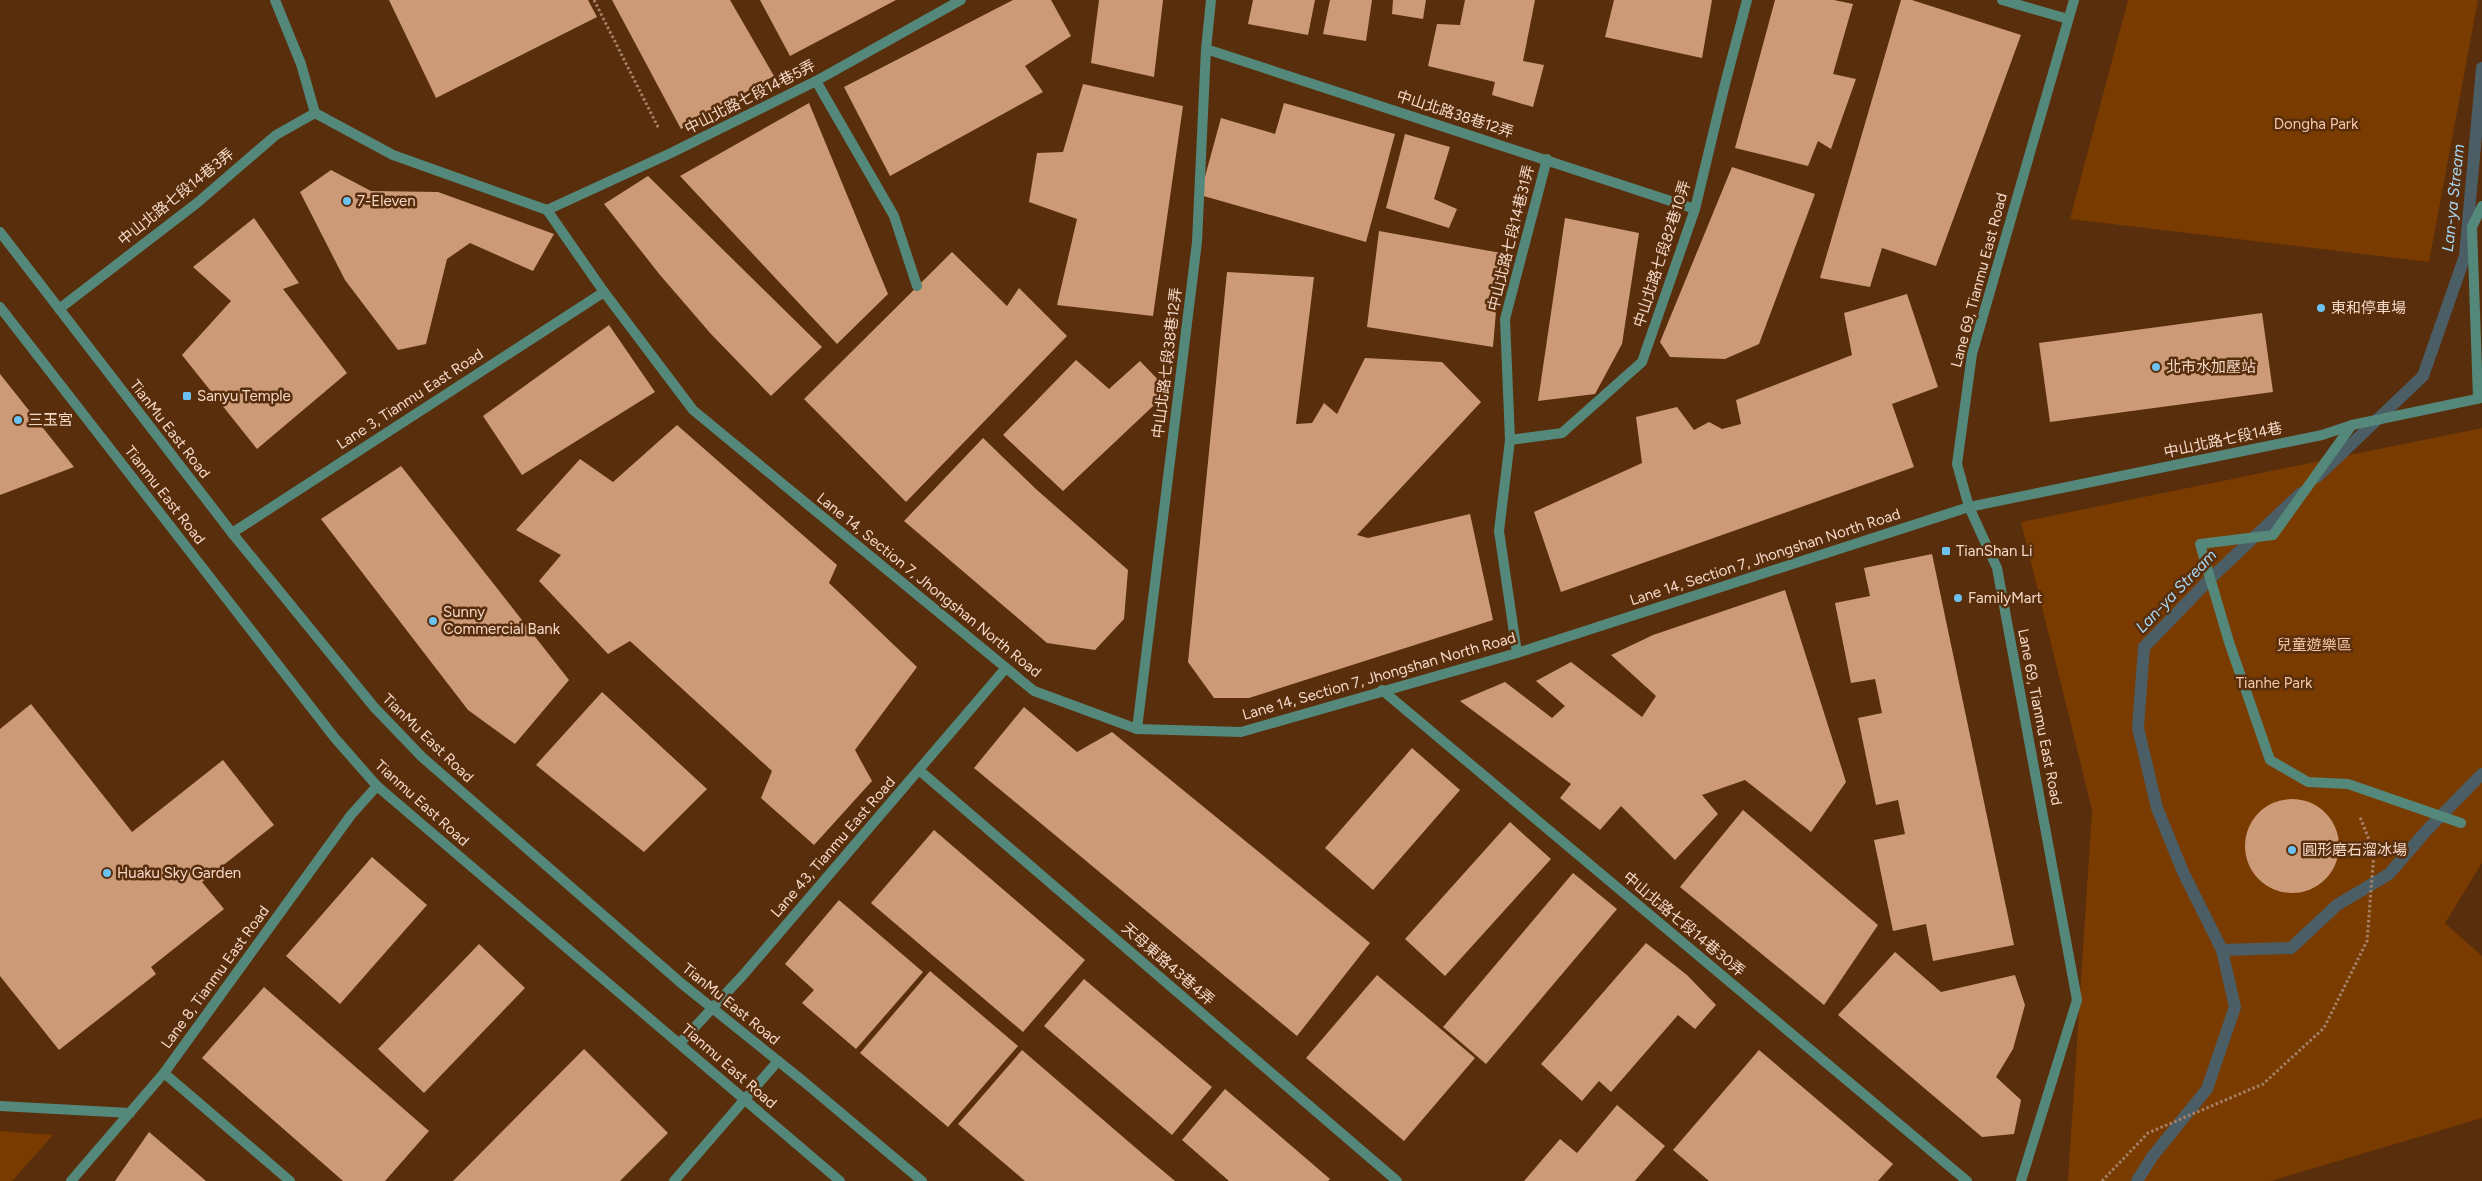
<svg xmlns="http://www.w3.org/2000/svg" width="2482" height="1181" viewBox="0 0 2482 1181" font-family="Figtree,'Noto Sans TC',sans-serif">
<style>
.green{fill:#793b00}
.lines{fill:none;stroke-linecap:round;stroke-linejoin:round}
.stream{stroke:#4b5e66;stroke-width:12}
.building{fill:#cd9a78}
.path{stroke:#a48168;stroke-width:3;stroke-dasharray:2.5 2.5;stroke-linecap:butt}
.service{stroke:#54887a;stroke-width:10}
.minor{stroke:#54887a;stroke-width:10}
.tertiary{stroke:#54887a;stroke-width:10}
.poi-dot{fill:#6cc3f2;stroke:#582e0c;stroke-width:2}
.labels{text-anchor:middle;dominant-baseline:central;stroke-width:5;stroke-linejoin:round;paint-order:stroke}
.street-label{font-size:15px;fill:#f5d9c8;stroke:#582e0c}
.park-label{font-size:15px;fill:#f5c7aa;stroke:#582e0c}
.poi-label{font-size:15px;fill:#f5d9c8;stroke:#582e0c;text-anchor:start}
.water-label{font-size:16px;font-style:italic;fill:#a6d8f6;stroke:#582e0c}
</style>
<rect width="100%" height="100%" fill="#582e0c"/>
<!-- green -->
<g class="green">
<path d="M2128,0H2478L2429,262L2070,219Z"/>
<path d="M2482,428V863L2445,923L2482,956V1118L2271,1181H2068L2092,810L2021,522Z"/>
<path d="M0,1131L53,1135L12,1181H0Z"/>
</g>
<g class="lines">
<!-- stream -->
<g class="stream">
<path d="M2317,477L2423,376L2465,256L2482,68"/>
<path d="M2222,950L2291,948L2337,905L2389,874L2427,830L2482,774"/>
<path d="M2137,1181L2152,1157L2207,1089L2235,1007L2222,950L2183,872L2157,808L2138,728L2144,647L2210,579L2301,493"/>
</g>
</g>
<!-- building -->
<g class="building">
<path d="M389,0H588L597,17L436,98Z"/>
<path d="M612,0H730L774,76L681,129Z"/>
<path d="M760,0H896L790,56Z"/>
<path d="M1013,0H1051L1071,36L1025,66L1043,92L890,176L844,87Z"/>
<path d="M1099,0H1163L1154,77L1091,63Z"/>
<path d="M1253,0H1315L1308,35L1248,24Z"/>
<path d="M1330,0H1372L1366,41L1323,34Z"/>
<path d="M1393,0H1426L1423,19L1392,14Z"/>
<path d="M1465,0H1535L1523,61L1544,65L1533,107L1492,95L1495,82L1428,66L1437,24L1460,25Z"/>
<path d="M1614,0H1712L1702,58L1605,37Z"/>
<path d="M1775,0H1834L1853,4L1833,74L1856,79L1831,149L1818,141L1808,166L1735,148Z"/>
<path d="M1901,0H1912L2021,35L1936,266L1882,248L1870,287L1820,278Z"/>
<path d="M1083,84L1183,106L1153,316L1057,305L1077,219L1029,202L1037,153L1063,152Z"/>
<path d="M809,103L888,294L837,344L680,176Z"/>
<path d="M1284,103L1395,134L1366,242L1200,195L1221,118L1275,134Z"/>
<path d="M1405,134L1450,147L1434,199L1457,209L1449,228L1386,208Z"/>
<path d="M1732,167L1815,194L1759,344L1725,359L1670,357L1660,342Z"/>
<path d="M331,170L371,191L438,192L554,234L533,271L470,243L447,259L426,344L398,350L345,280L300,192Z"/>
<path d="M648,176L822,347L771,396L711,334L660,275L604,204Z"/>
<path d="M254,218L299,283L283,289L347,373L257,449L182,355L231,301L193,267Z"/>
<path d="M1565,218L1639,233L1622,344L1595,394L1538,401Z"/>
<path d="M1379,231L1501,253L1493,347L1367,327Z"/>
<path d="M952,252L1007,306L1019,288L1067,336L906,502L804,399Z"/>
<path d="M1227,272L1314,277L1296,424L1312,423L1324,403L1337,414L1365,358L1442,362L1481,402L1357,535L1368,538L1470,514L1493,620L1249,698H1214L1188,662Z"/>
<path d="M1907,294L1938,387L1892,404L1914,467L1561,592L1534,512L1642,463L1636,417L1677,407L1694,430L1709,422L1722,429L1741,424L1736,400L1852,355L1844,313Z"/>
<path d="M2262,313L2273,392L2050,422L2039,343Z"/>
<path d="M609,325L655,392L522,475L483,416Z"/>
<path d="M1076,360L1109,389L1140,361L1169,391L1063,491L1003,435Z"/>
<path d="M0,374L74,467L0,495Z"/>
<path d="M677,425L837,565L829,583L917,667L855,750L872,781L814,845L761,798L772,771L630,641L608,654L539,581L561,555L516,530L580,459L613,482Z"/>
<path d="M983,438L1037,490L1128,570L1124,619L1095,650L1047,643L904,521Z"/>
<path d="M401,466L569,680L515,744L468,710L321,519Z"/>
<path d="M1932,554L2014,945L1933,961L1926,924L1893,931L1874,840L1905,834L1898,800L1876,805L1858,718L1882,713L1875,679L1851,683L1835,603L1870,596L1864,568Z"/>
<path d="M1785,590L1846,782L1811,832L1745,780L1702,795L1718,814L1675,860L1621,806L1600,830L1560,798L1571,784L1460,701L1505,682L1552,718L1565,706L1536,681L1571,662L1642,717L1656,696L1611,655L1653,635Z"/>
<path d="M602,692L707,789L644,852L536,765Z"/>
<path d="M31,704L132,832L223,760L274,825L202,882L224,909L151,967L156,974L59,1050L0,976V729Z"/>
<path d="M1024,707L1077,752L1112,732L1370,943L1297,1036L974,768Z"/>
<path d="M1412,748L1460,790L1373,890L1325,848Z"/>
<circle cx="2292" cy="846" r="47"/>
<path d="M1743,810L1878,925L1824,1005L1680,887Z"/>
<path d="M1510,822L1551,859L1445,976L1405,939Z"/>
<path d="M934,830L1085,960L1023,1032L871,903Z"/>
<path d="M372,857L427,905L340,1004L286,956Z"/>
<path d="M1573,873L1617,909L1486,1064L1443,1027Z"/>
<path d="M839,900L923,972L856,1049L802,1003L814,990L785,964Z"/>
<path d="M1646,943L1687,975L1716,1005L1695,1029L1678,1015L1611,1092L1599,1081L1582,1101L1541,1064Z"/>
<path d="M479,944L525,988L424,1093L378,1049Z"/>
<path d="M1895,952L1941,992L2015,975L2025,1005L2013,1049L1996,1077L2021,1100L2014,1134L1982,1137L1838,1015Z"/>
<path d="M930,971L1018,1046L948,1127L860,1053Z"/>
<path d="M1377,975L1475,1058L1404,1141L1306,1058Z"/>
<path d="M1084,979L1212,1087L1172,1135L1044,1026Z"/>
<path d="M264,987L429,1131L385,1181H343L202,1058Z"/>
<path d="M584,1049L668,1133L620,1181H453Z"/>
<path d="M1022,1050L1144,1155L1175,1181H1025L958,1124Z"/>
<path d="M1759,1050L1893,1164L1878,1181H1709L1673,1150Z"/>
<path d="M1225,1089L1330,1179L1328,1181H1229L1182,1140Z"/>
<path d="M1617,1105L1665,1146L1635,1181H1524L1560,1139L1577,1153Z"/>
<path d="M149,1132L206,1181H115Z"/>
</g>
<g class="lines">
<!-- path -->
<g class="path">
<path d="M594,0L659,129"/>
<path d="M2102,1181L2148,1133L2263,1084L2324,1028L2367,941L2374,852L2360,817"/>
</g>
<!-- service -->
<g class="service">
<path d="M2002,0L2068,19"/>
<path d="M816,81L894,216L917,286"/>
<path d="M547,210L671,153L816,81L961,0"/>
<path d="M59,309L197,203L276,135L315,113"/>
<path d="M2478,398L2472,227L2482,206"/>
<path d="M2352,425L2273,535L2200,544L2229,642L2270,760L2308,782L2348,784L2461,823"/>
<path d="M232,533L604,292"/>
<path d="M1137,729L1197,242L1206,49L1211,0"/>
<path d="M919,770L1397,1181"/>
<path d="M680,1043L744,974L1005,669"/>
<path d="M164,1073L290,1181"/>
<path d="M674,1181L778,1061"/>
</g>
<!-- minor -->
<g class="minor">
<path d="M275,0L301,64L315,113L393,155L547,210L604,292L693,410L1034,691L1137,729L1241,732L1517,653L1969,507L2322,435L2352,425L2482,398"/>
<path d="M1206,49L1695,209"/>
<path d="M1510,440L1562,433L1642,362L1695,209L1724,88L1747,0"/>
<path d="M1517,653L1499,531L1510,440L1505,319L1547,159"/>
<path d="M1382,690L1967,1181"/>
<path d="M0,1106L130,1113"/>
<path d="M71,1181L164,1073L351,815L377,786"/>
<path d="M2021,1181L2077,1000L1997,568L1969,507L1957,464L1972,354L2074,0"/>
</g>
<!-- tertiary -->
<g class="tertiary">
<path d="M0,232L232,533L374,707L422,757L681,983L803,1081L922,1181"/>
<path d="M0,307L334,737L377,786L840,1181"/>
</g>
</g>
<!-- markers -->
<g class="poi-dot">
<circle cx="347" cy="201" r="5"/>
<circle cx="2321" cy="308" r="5"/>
<circle cx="2156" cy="367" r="5"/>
<rect x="182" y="391" width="10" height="10" rx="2.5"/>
<circle cx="18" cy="420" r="5"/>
<rect x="1941" y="546" width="10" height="10" rx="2.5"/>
<circle cx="1958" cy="598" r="5"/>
<circle cx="433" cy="621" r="5"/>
<circle cx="2292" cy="850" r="5"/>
<circle cx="107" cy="873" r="5"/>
</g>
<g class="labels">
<!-- street labels -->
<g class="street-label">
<text transform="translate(750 97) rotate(-27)">中山北路七段14巷5弄</text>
<text transform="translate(1455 114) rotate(18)">中山北路38巷12弄</text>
<text transform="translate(176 197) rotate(-39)">中山北路七段14巷3弄</text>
<text transform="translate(1511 238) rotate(-76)">中山北路七段14巷31弄</text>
<text transform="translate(1662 254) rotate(-72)">中山北路七段82巷10弄</text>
<text transform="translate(1979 280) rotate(-75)">Lane 69, Tianmu East Road</text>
<text transform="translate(1167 363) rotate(-83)">中山北路七段38巷12弄</text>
<text transform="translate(410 399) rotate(-33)">Lane 3, Tianmu East Road</text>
<text transform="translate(170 429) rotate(52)">TianMu East Road</text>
<text transform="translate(2223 440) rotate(-12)">中山北路七段14巷</text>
<text transform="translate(165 495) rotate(52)">Tianmu East Road</text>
<text transform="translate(1765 557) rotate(-18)">Lane 14, Section 7, Jhongshan North Road</text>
<text transform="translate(929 585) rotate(39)">Lane 14, Section 7, Jhongshan North Road</text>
<text transform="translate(1379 676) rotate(-16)">Lane 14, Section 7, Jhongshan North Road</text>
<text transform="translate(2040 717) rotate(79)">Lane 69, Tianmu East Road</text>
<text transform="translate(428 738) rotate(44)">TianMu East Road</text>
<text transform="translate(422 803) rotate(42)">Tianmu East Road</text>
<text transform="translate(833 847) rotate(-49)">Lane 43, Tianmu East Road</text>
<text transform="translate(1684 924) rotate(40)">中山北路七段14巷30弄</text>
<text transform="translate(1168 964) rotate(41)">天母東路43巷4弄</text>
<text transform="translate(215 977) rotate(-54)">Lane 8, Tianmu East Road</text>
<text transform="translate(731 1004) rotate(39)">TianMu East Road</text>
<text transform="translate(729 1066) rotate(41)">Tianmu East Road</text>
</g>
<!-- park labels -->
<g class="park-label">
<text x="2316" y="124">Dongha Park</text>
<text x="2314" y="645">兒童遊樂區</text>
<text x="2274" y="683">Tianhe Park</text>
</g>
<!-- poi labels -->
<g class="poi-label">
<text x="357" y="201">7-Eleven</text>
<text x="2331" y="308">東和停車場</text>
<text x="2166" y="367">北市水加壓站</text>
<text x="197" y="396">Sanyu Temple</text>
<text x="28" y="420">三玉宮</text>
<text x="1956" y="551">TianShan Li</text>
<text x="1968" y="598">FamilyMart</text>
<text x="443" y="612">Sunny<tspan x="443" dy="17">Commercial Bank</tspan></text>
<text x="2302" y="850">圓形磨石溜冰場</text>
<text x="117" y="873">Huaku Sky Garden</text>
</g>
<!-- water labels -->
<g class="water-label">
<text transform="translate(2453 198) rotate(-84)">Lan-ya Stream</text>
<text transform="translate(2176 591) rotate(-46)">Lan-ya Stream</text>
</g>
</g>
</svg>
